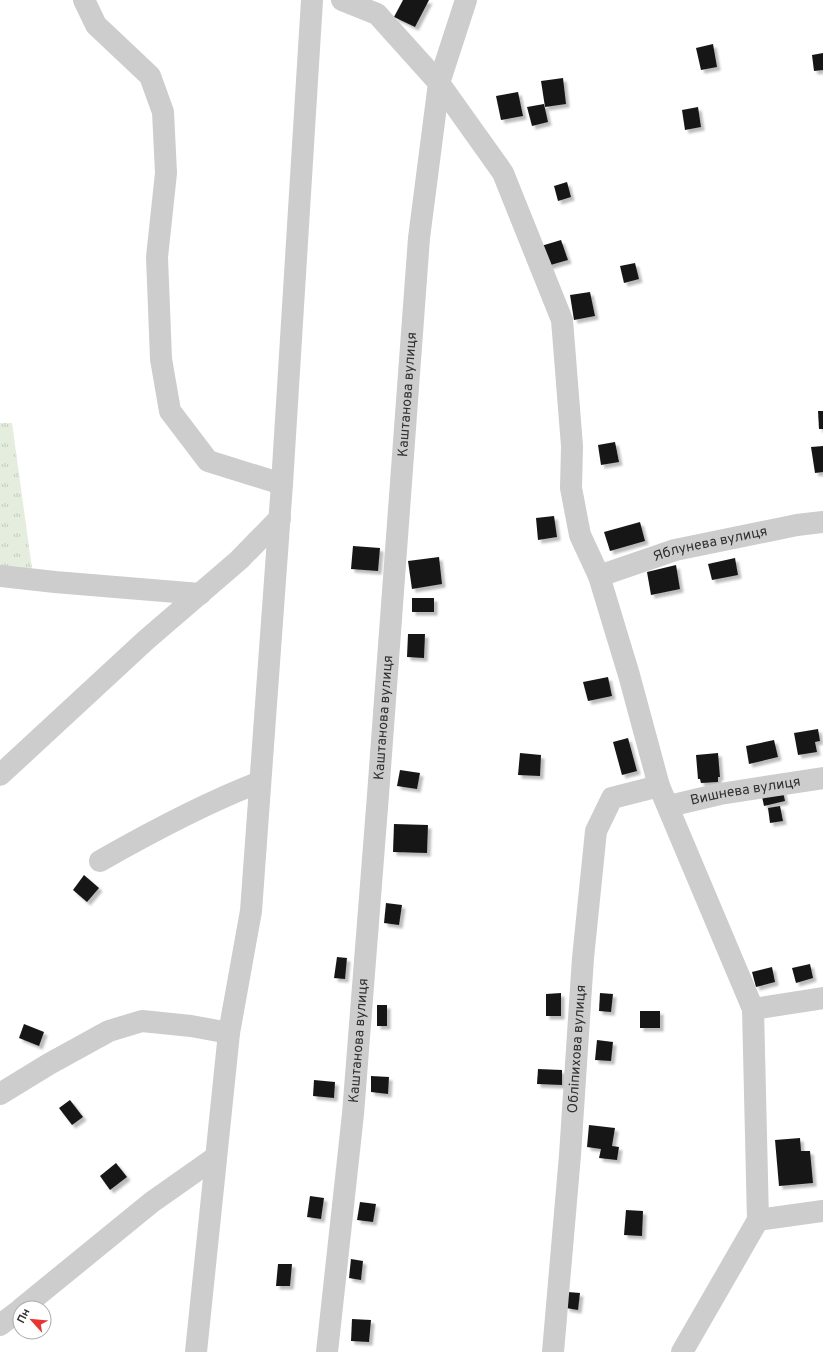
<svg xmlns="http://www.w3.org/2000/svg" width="823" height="1352" viewBox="0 0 823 1352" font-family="Overpass,sans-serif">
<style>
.grass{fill:url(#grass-tufts)}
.building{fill:#171717;filter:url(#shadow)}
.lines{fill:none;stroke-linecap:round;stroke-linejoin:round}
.minor{stroke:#cdcdcd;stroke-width:22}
.labels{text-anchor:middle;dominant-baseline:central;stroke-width:4;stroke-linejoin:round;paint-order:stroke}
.street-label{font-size:14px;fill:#303030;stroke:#fff}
</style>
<defs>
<pattern id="grass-tufts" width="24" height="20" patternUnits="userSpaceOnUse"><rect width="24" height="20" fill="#e5edde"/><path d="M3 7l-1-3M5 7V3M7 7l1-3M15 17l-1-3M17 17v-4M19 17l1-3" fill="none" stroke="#c5ccbf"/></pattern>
<filter id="shadow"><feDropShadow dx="3.5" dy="3.5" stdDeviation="1" flood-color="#0004"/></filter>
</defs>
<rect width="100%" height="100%" fill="#fff"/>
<!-- grass -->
<path class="grass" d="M0,423H12L33,576L0,570Z"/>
<!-- building -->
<g class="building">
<path d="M403,0H429L415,27L394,17Z"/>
<path d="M713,44L717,67L701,70L696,48Z"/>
<path d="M823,53V70L814,71L812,55Z"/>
<path d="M563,78L566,104L545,107L541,81Z"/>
<path d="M518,92L523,116L501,120L496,96Z"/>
<path d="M544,104L548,122L532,126L527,107Z"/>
<path d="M698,107L701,127L685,130L682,110Z"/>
<path d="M567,182L571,197L558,201L554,186Z"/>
<path d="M561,240L568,260L547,266L541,246Z"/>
<path d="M635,263L639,279L624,283L620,266Z"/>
<path d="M590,292L595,316L574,320L570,295Z"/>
<path d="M818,411H823V429H819Z"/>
<path d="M615,442L619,462L601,465L598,445Z"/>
<path d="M823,446V472L815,473L811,447Z"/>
<path d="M554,516L557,537L538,540L536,518Z"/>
<path d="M640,522L645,541L610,551L604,532Z"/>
<path d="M353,546L380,548L378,571L351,569Z"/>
<path d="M439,557L442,584L412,589L408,561Z"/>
<path d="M735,558L738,575L712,580L708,564Z"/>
<path d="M676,565L680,589L651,595L647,572Z"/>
<rect x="412" y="598" width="22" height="14"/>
<path d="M408,634H425L424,658L407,657Z"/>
<path d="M608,677L612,696L588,701L583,682Z"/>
<path d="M818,729L820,741L815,742L817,752L798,755L794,733Z"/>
<path d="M628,738L637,771L622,775L613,742Z"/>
<path d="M774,740L778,757L749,764L746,746Z"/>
<path d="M520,753L541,755L540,776L518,775Z"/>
<path d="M718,753L720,777H718V782L701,783L700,779H698L696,755Z"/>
<path d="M400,770L420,773L417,789L397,786Z"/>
<path d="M782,788L785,801L764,806L761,792Z"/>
<path d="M780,806L783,821L770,823L768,808Z"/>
<path d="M394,824L428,825L427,853L393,852Z"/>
<path d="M84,875L99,888L87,902L73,890Z"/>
<path d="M386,903L402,905L399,925L384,923Z"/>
<path d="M337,957L347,958L345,979L334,978Z"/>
<path d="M810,964L813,978L796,983L792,968Z"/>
<path d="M772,967L775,982L756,987L752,972Z"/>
<path d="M561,993V1016H546V994Z"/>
<path d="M600,993L613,994L611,1012L599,1011Z"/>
<rect x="377" y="1005" width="10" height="21"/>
<rect x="640" y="1011" width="20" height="17"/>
<path d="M24,1024L44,1032L39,1046L19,1038Z"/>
<path d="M597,1040L613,1042L611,1061L595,1060Z"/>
<path d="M538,1069L562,1070V1085L537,1084Z"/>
<path d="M371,1076L389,1077L388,1094L371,1092Z"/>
<path d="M314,1080L335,1082L334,1098L313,1096Z"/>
<path d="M70,1100L83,1117L72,1125L59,1108Z"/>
<path d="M589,1125L615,1128L612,1146L619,1147L617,1160L599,1158L601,1149L587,1147Z"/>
<path d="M800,1138L801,1151H810L813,1183L779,1186L775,1140Z"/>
<path d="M116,1163L127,1177L110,1190L100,1176Z"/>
<path d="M310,1196L324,1198L321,1219L307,1217Z"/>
<path d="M360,1202L376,1204L373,1222L357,1220Z"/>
<path d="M626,1210L643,1211L642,1236L624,1235Z"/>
<path d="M351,1259L363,1261L361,1280L349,1278Z"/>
<path d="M278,1264H292L290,1286H276Z"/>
<path d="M568,1292L580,1293L578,1310L566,1308Z"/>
<path d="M352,1319L371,1320L369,1342L351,1341Z"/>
</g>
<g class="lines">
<!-- minor -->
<g class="minor">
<path d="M84,0L96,25L150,76L163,112L166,173L157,257L161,359L170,411L208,461L282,484"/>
<path d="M466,0L439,83L503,173L562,320L572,446L571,488L580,535L599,576L629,675L659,786L753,1009L758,1220L682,1352"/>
<path d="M0,576L55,582L200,594"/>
<path id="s1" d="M599,576L675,550L797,525L823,522"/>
<path d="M0,775L146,640L239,560L280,518"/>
<path id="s2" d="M669,806L720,794L823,778"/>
<path d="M100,861C151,832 205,803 260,782"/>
<path d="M753,1009L823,998"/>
<path d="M0,1094L49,1064L109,1031L142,1021L191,1026L229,1033"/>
<path d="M758,1220L823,1211"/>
<path d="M22,1308L152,1202L216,1157"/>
<path d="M0,1325L20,1310"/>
<path d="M196,1352L229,1033L251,911L282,484L312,0"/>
<path id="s3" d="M327,1352L353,1114L378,795L419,238L439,83L377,14L342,0"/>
<path id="s4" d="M553,1352L570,1155L583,958L596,831L612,798L659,786"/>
</g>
</g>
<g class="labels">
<!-- street labels -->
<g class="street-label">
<text stroke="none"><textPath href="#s3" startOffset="961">Каштанова вулиця</textPath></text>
<text stroke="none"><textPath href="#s1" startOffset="116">Яблунева вулиця</textPath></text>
<text stroke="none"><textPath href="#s3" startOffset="637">Каштанова вулиця</textPath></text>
<text stroke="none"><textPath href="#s2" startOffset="78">Вишнева вулиця</textPath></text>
<text stroke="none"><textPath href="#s3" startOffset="313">Каштанова вулиця</textPath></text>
<text stroke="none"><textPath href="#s4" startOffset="304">Обліпихова вулиця</textPath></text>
</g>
</g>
<!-- north arrow -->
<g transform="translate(32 1320) rotate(297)"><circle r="19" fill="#ffffff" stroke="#acacac"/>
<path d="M0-3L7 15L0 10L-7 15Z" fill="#e63533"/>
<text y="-6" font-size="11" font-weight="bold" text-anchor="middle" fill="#303030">Пн</text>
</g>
</svg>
